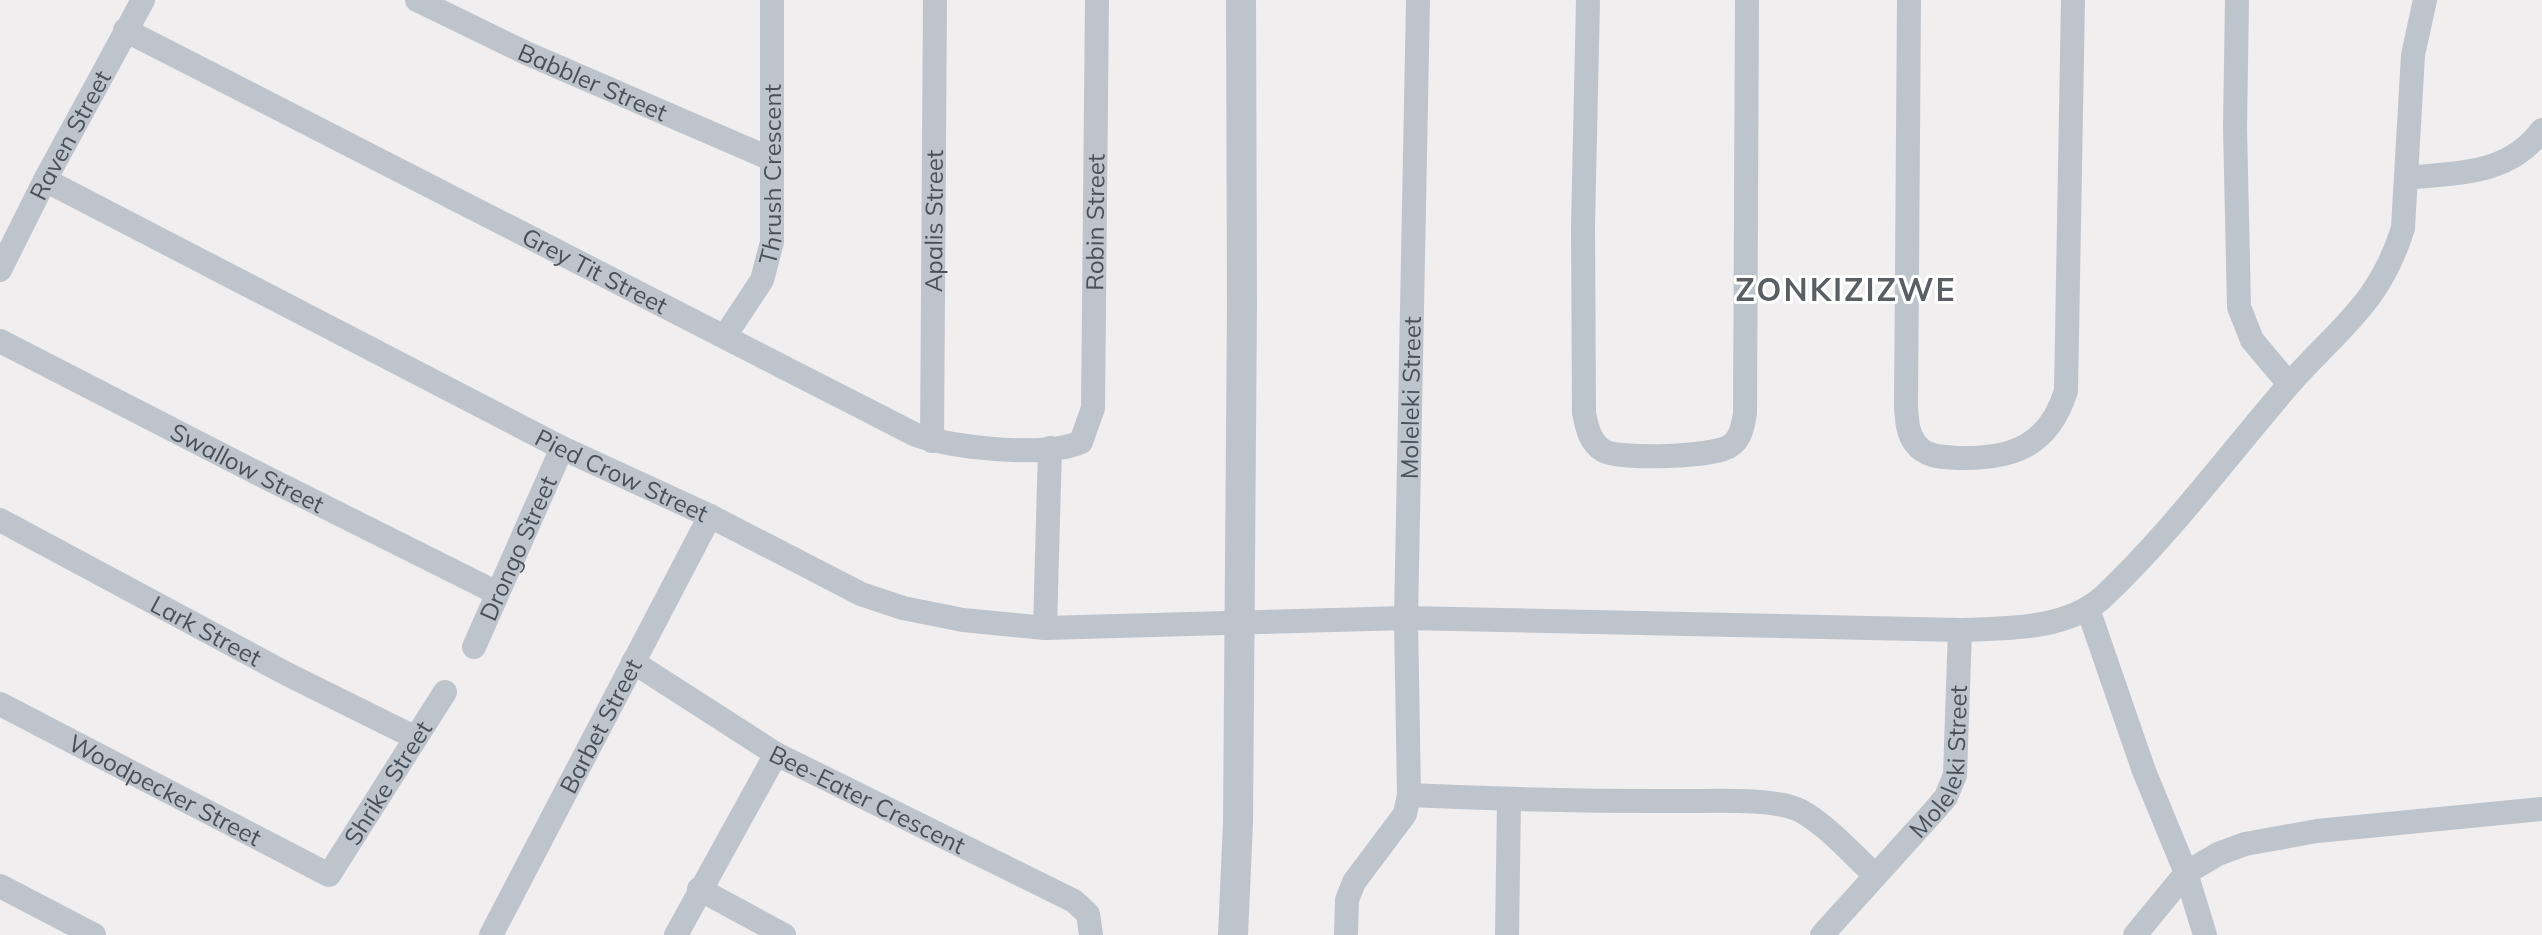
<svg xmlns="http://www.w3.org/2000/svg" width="2542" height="935" viewBox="0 0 2542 935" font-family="Mulish,sans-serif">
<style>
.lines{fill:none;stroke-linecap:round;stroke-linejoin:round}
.minor{stroke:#bec4cb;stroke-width:24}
.tertiary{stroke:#bec4cb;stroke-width:30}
.labels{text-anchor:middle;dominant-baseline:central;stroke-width:6;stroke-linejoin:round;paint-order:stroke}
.street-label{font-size:24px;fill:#485059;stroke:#fff}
.district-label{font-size:32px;font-weight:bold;letter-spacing:2px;fill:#5b5e62;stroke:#fff}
</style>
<rect width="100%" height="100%" fill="#f0eeee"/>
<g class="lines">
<!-- minor -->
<g class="minor">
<path id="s1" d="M417,0L526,53L771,159"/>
<path d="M1588,0L1583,226L1584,413C1587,428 1590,443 1604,451C1621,460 1714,457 1730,446C1741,439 1743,425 1745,413L1747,0"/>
<path d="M1909,0L1906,407C1907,419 1907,432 1915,443C1926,458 1944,457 1960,458C2014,459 2049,445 2066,391L2073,0"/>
<path d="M2237,0L2235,127L2239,307L2252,340L2289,384"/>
<path id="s2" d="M125,30L916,435C952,448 1046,458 1081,442L1093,408L1097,0"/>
<path d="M2407,178C2458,172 2508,176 2542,130"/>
<path id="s3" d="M45,180L562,448L710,516L861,594L903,608L963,620L1045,628L1406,618L1960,630C2008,628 2064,630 2102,598C2170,534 2226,458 2286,388C2336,330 2379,306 2403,228L2413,55L2425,0"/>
<path id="s4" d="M0,270L45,180L143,0"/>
<path id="s5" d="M725,336L762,280L772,242V0"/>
<path id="s6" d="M0,341L259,474L497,593"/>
<path id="s7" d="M932,441L935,0"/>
<path id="s8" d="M0,520L287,674L416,738"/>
<path d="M2088,609L2144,771L2186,873L2205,935"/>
<path d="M1045,628L1050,448"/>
<path id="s9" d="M474,647L562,448"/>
<path id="s10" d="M633,662L776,754L1074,901L1088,914L1091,935"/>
<path id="s11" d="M0,704L329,875L445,692"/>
<path d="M1409,795C1495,799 1580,801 1667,801C1699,802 1773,796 1801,811C1828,826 1852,854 1875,875"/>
<path d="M0,886L94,935"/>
<path d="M699,889L784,935"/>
<path id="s12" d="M491,935L710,516"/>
<path d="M676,935L776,754"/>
<path id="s13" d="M1346,935L1347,900L1354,882L1405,814L1409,795L1406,618L1418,0"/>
<path d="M1507,935L1509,800"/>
<path id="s14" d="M1822,935L1935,810L1946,797L1955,775L1960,630"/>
<path d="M2135,935L2186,873L2218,854L2245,844L2317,831L2542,809"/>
</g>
<!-- tertiary -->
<path class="tertiary" d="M1233,935L1238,823L1242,304L1241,0"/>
</g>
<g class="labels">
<!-- street labels -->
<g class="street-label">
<text stroke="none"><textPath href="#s1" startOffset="194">Babbler Street</textPath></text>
<text stroke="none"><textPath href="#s4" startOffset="152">Raven Street</textPath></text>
<text stroke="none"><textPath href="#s5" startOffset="174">Thrush Crescent</textPath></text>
<text stroke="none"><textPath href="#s7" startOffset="220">Apalis Street</textPath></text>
<text stroke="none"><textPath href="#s2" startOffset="1278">Robin Street</textPath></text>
<text stroke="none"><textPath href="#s2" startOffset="528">Grey Tit Street</textPath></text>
<text stroke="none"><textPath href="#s13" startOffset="556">Moleleki Street</textPath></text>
<text stroke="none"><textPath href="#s6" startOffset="278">Swallow Street</textPath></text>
<text stroke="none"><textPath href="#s3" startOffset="648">Pied Crow Street</textPath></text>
<text stroke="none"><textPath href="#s9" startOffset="108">Drongo Street</textPath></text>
<text stroke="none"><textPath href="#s8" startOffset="234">Lark Street</textPath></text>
<text stroke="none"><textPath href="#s12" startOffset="236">Barbet Street</textPath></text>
<text stroke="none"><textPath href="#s14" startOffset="218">Moleleki Street</textPath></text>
<text stroke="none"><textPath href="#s11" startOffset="480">Shrike Street</textPath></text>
<text stroke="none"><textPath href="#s11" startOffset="186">Woodpecker Street</textPath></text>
<text stroke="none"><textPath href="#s10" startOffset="272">Bee-Eater Crescent</textPath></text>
</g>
<!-- district labels -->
<g class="district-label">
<text x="1846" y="289">ZONKIZIZWE</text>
</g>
</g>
</svg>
